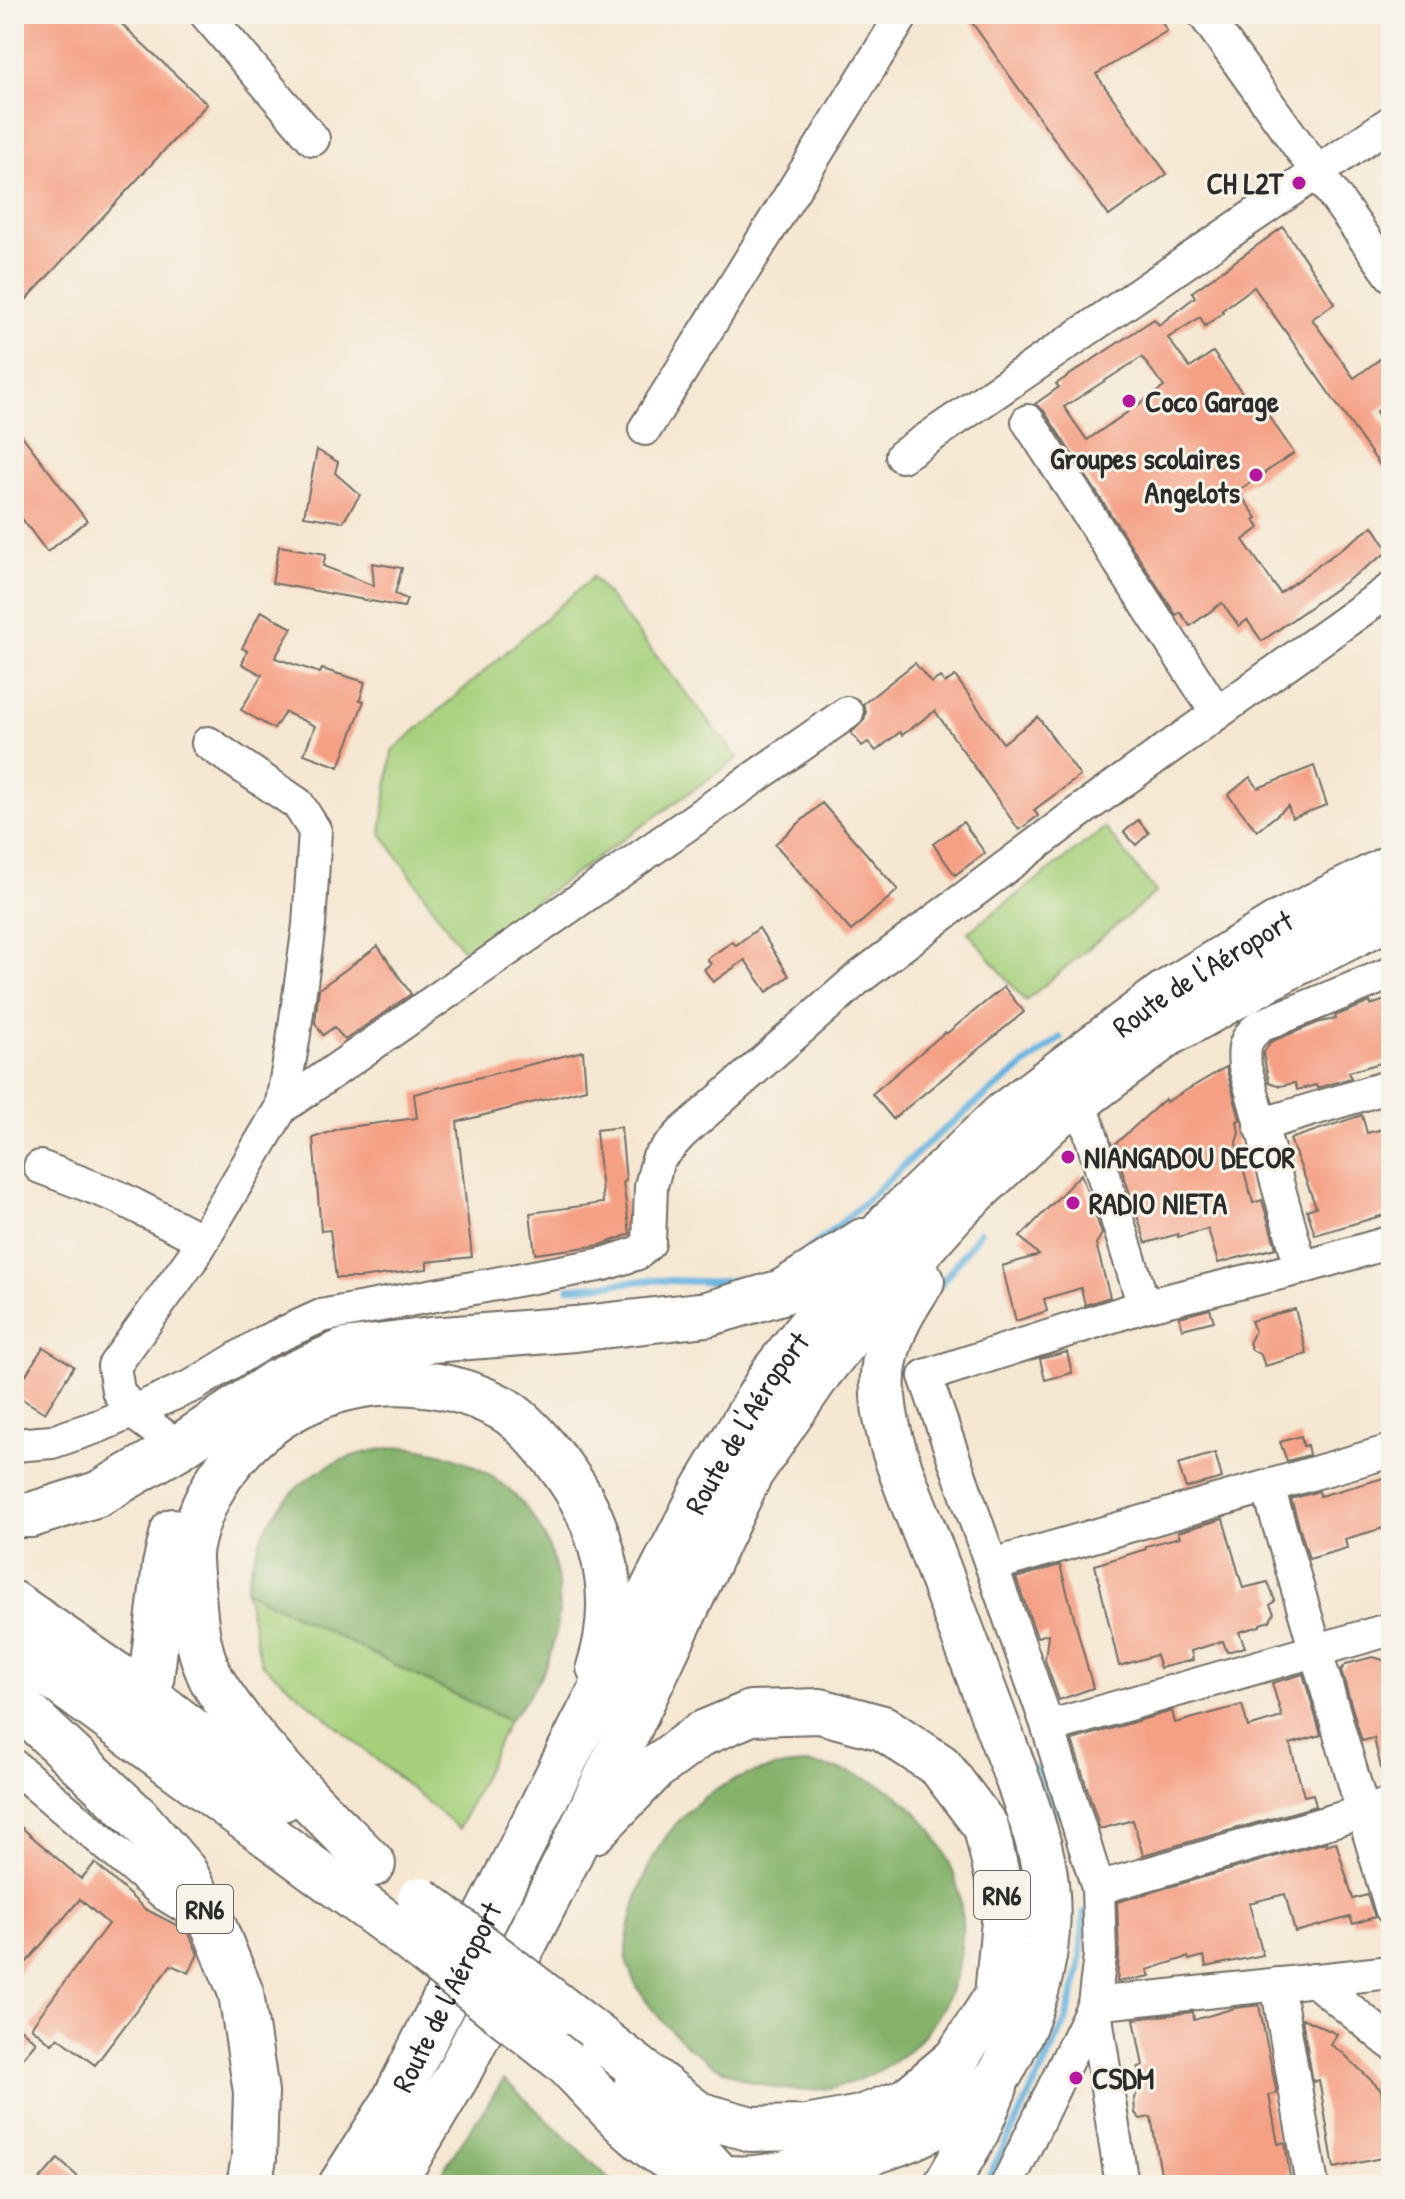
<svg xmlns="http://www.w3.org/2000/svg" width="1405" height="2199" viewBox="0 0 1405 2199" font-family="'Patrick Hand',sans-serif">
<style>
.green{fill:#a6d07b;stroke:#687e53;stroke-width:2}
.forest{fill:#84b26b;stroke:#586e4b;stroke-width:2}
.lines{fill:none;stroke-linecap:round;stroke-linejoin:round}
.stream{stroke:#67b3e0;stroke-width:7}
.building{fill:#f5a085;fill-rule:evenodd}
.minor-casing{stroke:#726d65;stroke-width:36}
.major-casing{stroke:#726d65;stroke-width:46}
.highway-casing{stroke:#726d65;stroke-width:48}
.minor{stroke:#fff;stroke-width:32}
.major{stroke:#fff;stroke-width:42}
.highway{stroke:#fff;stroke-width:44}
.highway-bridge-casing{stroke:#726d65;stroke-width:48;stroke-linecap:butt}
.highway-bridge{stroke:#fff;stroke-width:44}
.poi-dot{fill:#b5179e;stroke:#f7f3e8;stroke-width:3}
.labels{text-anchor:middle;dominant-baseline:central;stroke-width:6;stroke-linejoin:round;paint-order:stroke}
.shield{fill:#f7f3e8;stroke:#686764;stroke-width:2}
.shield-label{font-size:28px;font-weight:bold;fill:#2b2b2b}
.poi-label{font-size:30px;font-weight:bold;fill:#2b2b2b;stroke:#f7f3e8;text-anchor:start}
.street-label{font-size:30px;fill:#2b2b2b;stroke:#f7f3e8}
</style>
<rect width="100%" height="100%" fill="#f7f3e8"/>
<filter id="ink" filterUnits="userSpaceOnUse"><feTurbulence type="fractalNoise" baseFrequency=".0125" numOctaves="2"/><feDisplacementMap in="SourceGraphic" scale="16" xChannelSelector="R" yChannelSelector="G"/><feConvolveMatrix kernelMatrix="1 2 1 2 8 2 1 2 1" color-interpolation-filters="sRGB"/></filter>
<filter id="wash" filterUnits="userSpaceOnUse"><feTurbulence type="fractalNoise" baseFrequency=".006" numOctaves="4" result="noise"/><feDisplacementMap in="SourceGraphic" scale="32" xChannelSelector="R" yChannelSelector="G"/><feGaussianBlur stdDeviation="1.8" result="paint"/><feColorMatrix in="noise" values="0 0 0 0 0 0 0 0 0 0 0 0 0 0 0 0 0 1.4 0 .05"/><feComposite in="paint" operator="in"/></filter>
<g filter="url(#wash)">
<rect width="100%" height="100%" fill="#f5e7d2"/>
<!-- green -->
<g class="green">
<path d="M593,577L738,758L464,952L381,833L392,751Z"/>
<path d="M1105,828L1156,892L1025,1001L968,932Z"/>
<path d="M246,1591L508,1721L459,1829L261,1663Z"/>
</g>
<!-- forest -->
<g class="forest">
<path d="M404,1447C551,1459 610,1615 508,1721L246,1591C260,1503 315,1452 404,1447Z"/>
<path d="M805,1764C837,1767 868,1775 895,1794C989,1861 984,2012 882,2069C856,2083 826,2092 795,2090C737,2087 688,2054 653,2010C642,1996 631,1979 627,1962C624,1945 630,1925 634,1908C657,1822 715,1769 805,1764Z"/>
<path d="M504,2079L616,2185H433Z"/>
</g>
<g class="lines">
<!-- stream -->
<g class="stream">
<path d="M805,1252C848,1221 885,1182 925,1146C968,1107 1014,1074 1060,1038"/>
<path d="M569,1288L651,1280L716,1282L756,1278"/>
<path d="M938,1288L980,1232"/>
<path d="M1035,1767L1061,1817"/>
<path d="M985,2185L1065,2023L1079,1974L1084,1913"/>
</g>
</g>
<g id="blocks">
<!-- building -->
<g class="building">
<path d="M22,14H111L207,104L14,313V23Z"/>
<path d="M966,14H1157L1167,31L1096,74L1167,174L1109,216Z"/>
<path d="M1283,227L1335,303L1312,319L1354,378L1391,351V401L1376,412L1391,434V481L1254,287L1221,311L1223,313L1205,326L1200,317L1168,338L1190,368L1213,352L1251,405L1258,400L1294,453L1238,491L1257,518L1254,520L1259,528L1243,540L1280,593L1373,526L1389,551L1262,641L1247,620L1239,626L1222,603L1190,626L1180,612L1176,615L1044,411L1035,404L1059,387L1056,384L1154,319L1159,325L1195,297L1192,292ZM1142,357L1164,387L1087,440L1064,407Z"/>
<path d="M14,425L87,521L47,552L14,508Z"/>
<path d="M317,450L338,462L335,473L360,495L343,522L304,516Z"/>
<path d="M279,546L326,554L323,566L374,586L372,563L402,568L395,594L407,599L404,607L272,583Z"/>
<path d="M261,611L292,628L275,658L320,673L322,669L365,682L360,700L364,701L339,767L304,754L315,726L285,712L274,729L241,710L262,675L242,664L247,651L242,648Z"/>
<path d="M915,663L931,683L940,677L945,683L955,676L1003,743L1038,717L1080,776L1034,810L1038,816L1019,830L935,711L902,735L900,732L876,751L868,742L862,746L851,733L864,720L866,712L863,704Z"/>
<path d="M1314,766L1327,805L1292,818L1288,806L1257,831L1228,795L1250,777L1258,788Z"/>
<path d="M822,803L898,890L851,931L775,844Z"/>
<path d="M1138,820L1149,833L1136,845L1124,832Z"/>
<path d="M963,822L985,853L955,875L933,844Z"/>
<path d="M759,928L789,976L767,992L745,960L713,982L704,969L711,964L707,959L732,942L736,945Z"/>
<path d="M378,946L411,994L345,1040L334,1027L323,1035L315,1023L319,989Z"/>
<path d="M1004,987L1024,1012L893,1119L872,1094L945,1032L946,1034Z"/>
<path d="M1391,998V1060L1349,1072L1351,1078L1317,1088L1316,1085L1297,1090L1295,1083L1280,1086L1269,1082L1263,1054L1270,1042L1320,1022L1336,1019L1335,1016L1370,1002L1371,1005Z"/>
<path d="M583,1051L586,1089L457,1122L472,1257L427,1262V1269L360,1278H336L330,1230L321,1231L313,1138L341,1128L417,1118L414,1094Z"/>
<path d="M1226,1067L1240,1120L1237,1121L1239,1133L1236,1143L1253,1203L1262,1200L1276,1248L1218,1263L1208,1229L1178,1237V1234L1146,1243L1114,1145L1165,1099L1166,1102Z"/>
<path d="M1362,1115L1367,1133L1391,1127V1213L1315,1235L1307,1210L1316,1207L1290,1139Z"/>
<path d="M621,1127L626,1181L623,1182L630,1234L601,1245L535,1254L530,1213L603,1203L596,1130Z"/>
<path d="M1081,1174L1102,1234L1096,1244L1110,1297L1085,1305L1081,1288L1044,1299L1047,1311L1016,1321L1002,1266L1039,1255L1020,1237Z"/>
<path d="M1210,1309L1214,1321L1182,1329L1179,1317Z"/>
<path d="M1295,1309L1307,1354L1265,1366L1261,1355L1252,1350L1249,1343L1255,1331L1251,1321Z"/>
<path d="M43,1347L74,1366L45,1413L14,1394Z"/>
<path d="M1067,1352L1072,1373L1045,1380L1040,1359Z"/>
<path d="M1301,1436L1303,1446L1307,1445L1309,1455L1287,1461L1280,1442Z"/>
<path d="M1215,1453L1222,1478L1186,1488L1178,1464Z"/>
<path d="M1391,1476V1526L1345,1539L1347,1548L1309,1559L1291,1499L1319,1491L1320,1496Z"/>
<path d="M1223,1519L1243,1588L1268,1582L1275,1601L1270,1605L1274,1613L1270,1621L1260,1624V1626L1239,1632L1245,1647L1227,1652L1223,1641L1191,1651L1193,1660L1160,1668L1156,1655L1119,1666L1095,1565L1146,1549V1546L1180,1537L1178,1532Z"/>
<path d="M1060,1565L1093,1688L1059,1700L1045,1660L1048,1634L1037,1637L1016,1578Z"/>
<path d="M1373,1657L1383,1660L1391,1669V1776L1383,1777L1374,1738L1362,1741L1341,1670L1346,1664Z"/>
<path d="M1303,1674L1321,1735L1290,1744L1304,1796L1313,1794L1316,1806L1143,1855L1133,1820L1100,1829L1072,1740L1172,1711L1175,1723L1242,1705L1248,1727L1282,1717L1272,1683Z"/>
<path d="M14,1821L81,1879L95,1863L145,1909L188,1931L198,1954L189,1973L171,1965L95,2065L58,2037L52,2044L31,2027L108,1924L80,1899L14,1977Z"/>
<path d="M1326,1842V1845L1336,1842L1353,1899L1367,1895L1375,1917L1353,1924L1350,1917L1295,1932L1285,1894L1249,1903L1263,1955L1206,1967L1204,1956L1189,1960L1188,1957L1147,1970L1150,1976L1117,1982L1119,1955L1117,1902Z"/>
<path d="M1259,2005L1276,2089V2094L1269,2095L1278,2144L1285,2142L1291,2185H1163L1151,2117L1140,2119L1135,2113L1134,2098L1142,2086L1138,2067L1143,2066L1134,2019L1193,2012L1194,2020L1235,2008Z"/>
<path d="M1302,2018L1337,2034L1331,2045L1343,2053L1381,2090L1391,2156L1334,2168L1319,2080L1313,2082Z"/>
<path d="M14,2023L36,2042L14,2068Z"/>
<path d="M58,2159L87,2185H35Z"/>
</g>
</g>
</g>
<g filter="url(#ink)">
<use href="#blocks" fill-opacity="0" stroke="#726d65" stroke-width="2"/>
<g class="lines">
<!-- minor casing -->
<g class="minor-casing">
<g id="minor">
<path d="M206,14L313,139"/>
<path d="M1204,14L1391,275"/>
<path d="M1028,421L1217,713"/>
<path d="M645,429L903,14"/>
<path d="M902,456L1391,122"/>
<path d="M1080,1100L1144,1306"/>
<path d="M281,1108L847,713"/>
<path d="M1260,1125L1391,1086"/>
<path d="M40,1167L116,1196L203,1240"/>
<path d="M1301,1268L1245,1067C1243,1047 1244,1039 1260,1026L1391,973"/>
<path d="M14,1445L52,1442L99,1426L194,1385L264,1342L321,1316L604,1264L638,1253L649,1243L651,1186L658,1159L682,1133L856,980L1079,812L1391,589"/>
<path d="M179,1447L132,1412L118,1391L114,1366L193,1257L281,1108L293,1041L309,925L315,831L298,804L208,743"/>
<path d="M1268,1487L1391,1908"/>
<path d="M992,1565L1391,1451"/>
<path d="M1048,1727L1391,1629"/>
<path d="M14,1766L166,1895L213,1924"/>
<path d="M1098,1888L1391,1804"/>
<path d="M1314,1980L1391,2043"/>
<path d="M1277,1984L1312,2185"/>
<path d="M1007,2185L1094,2004L1100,1956L1098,1888L1048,1727L925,1376L1144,1306L1301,1268L1391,1242"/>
<path d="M1122,2185L1094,2004L1391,1972"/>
</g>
</g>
<!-- major casing -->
<g class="major-casing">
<path id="major" d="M636,2082L729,2185"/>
</g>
<!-- highway casing -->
<g class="highway-casing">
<g id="highway">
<path d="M14,1515H31L98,1494L179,1447L276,1382L345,1351L431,1340L575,1329L707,1314L782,1292L863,1241"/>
<path d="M14,1604L149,1697L282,1799"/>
<path d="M14,1649L393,1927"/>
<path d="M14,1701L137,1817L184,1871L213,1924L241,1993L256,2092L254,2158L249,2185"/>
<path d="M154,1723L149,1697L165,1565L173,1531"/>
<path d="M373,1864C326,1816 277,1770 237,1717C227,1703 214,1687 208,1671C197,1646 195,1620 193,1594C192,1579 188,1560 191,1546C222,1406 378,1343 502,1408C529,1423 566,1471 581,1498C609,1550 618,1610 599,1667"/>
<path d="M566,2012L698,2114L751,2129L806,2128L860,2118L906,2101L956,2059L997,1996L1005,1910L986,1827L940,1766L883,1728L820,1711L751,1713L701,1734L655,1768L594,1831"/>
<path d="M566,2063C634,2132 677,2198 786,2173C842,2160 895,2151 945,2121C963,2111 983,2093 997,2078C1004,2070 1008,2058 1013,2049C1043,1991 1056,1923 1042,1859C1032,1813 1013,1768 997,1725C974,1663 951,1602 928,1541C908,1488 873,1417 885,1360C891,1329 905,1307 922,1281"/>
<path id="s1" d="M341,2185L392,2105L574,1742L703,1491L773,1373L889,1224L1004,1114L1164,994L1280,923L1391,867"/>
<path d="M392,2185L457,2076L568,1858L750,1474L820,1372L904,1268L955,1211L1063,1110L1080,1100L1168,1034L1283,970L1391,916"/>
<path d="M946,2185L977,2131L995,2087"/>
</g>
</g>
<!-- minor -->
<use href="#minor" class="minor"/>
<!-- major -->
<use href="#major" class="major"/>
<!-- highway -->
<use href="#highway" class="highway"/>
<!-- highway-bridge casing -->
<g class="highway-bridge-casing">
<g id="highway-bridge">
<path d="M420,1899L566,2012"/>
<path d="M393,1927L566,2063"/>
</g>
</g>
<!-- highway-bridge -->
<use href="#highway-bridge" class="highway-bridge"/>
</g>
</g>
<!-- markers -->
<g class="poi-dot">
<circle cx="1299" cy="183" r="8"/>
<circle cx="1129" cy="401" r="8"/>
<circle cx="1256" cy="475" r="8"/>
<circle cx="1068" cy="1157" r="8"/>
<circle cx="1073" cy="1203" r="8"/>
<circle cx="1076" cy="2078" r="8"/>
</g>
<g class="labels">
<!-- shield labels -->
<g class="shield">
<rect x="974" y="1871" width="56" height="48" rx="6"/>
<rect x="177" y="1885" width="56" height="48" rx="6"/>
</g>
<g class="shield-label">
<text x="1002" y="1895">RN6</text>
<text x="205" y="1909">RN6</text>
</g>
<!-- poi labels -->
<g class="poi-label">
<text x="1283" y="183" text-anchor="end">CH L2T</text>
<text x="1145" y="401">Coco Garage</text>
<text x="1240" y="458" text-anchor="end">Groupes scolaires<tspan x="1240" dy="34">Angelots</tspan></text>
<text x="1084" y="1157">NIANGADOU DECOR</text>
<text x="1089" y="1203">RADIO NIETA</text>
<text x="1092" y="2078">CSDM</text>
</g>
<!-- street labels -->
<g class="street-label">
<text stroke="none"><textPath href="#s1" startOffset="1512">Route de l'Aéroport</textPath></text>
<text stroke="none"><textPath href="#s1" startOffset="864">Route de l'Aéroport</textPath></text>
<text stroke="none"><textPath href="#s1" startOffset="216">Route de l'Aéroport</textPath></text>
</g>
</g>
<!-- margin -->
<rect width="1405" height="2199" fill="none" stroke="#f7f3e8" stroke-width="48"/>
</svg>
